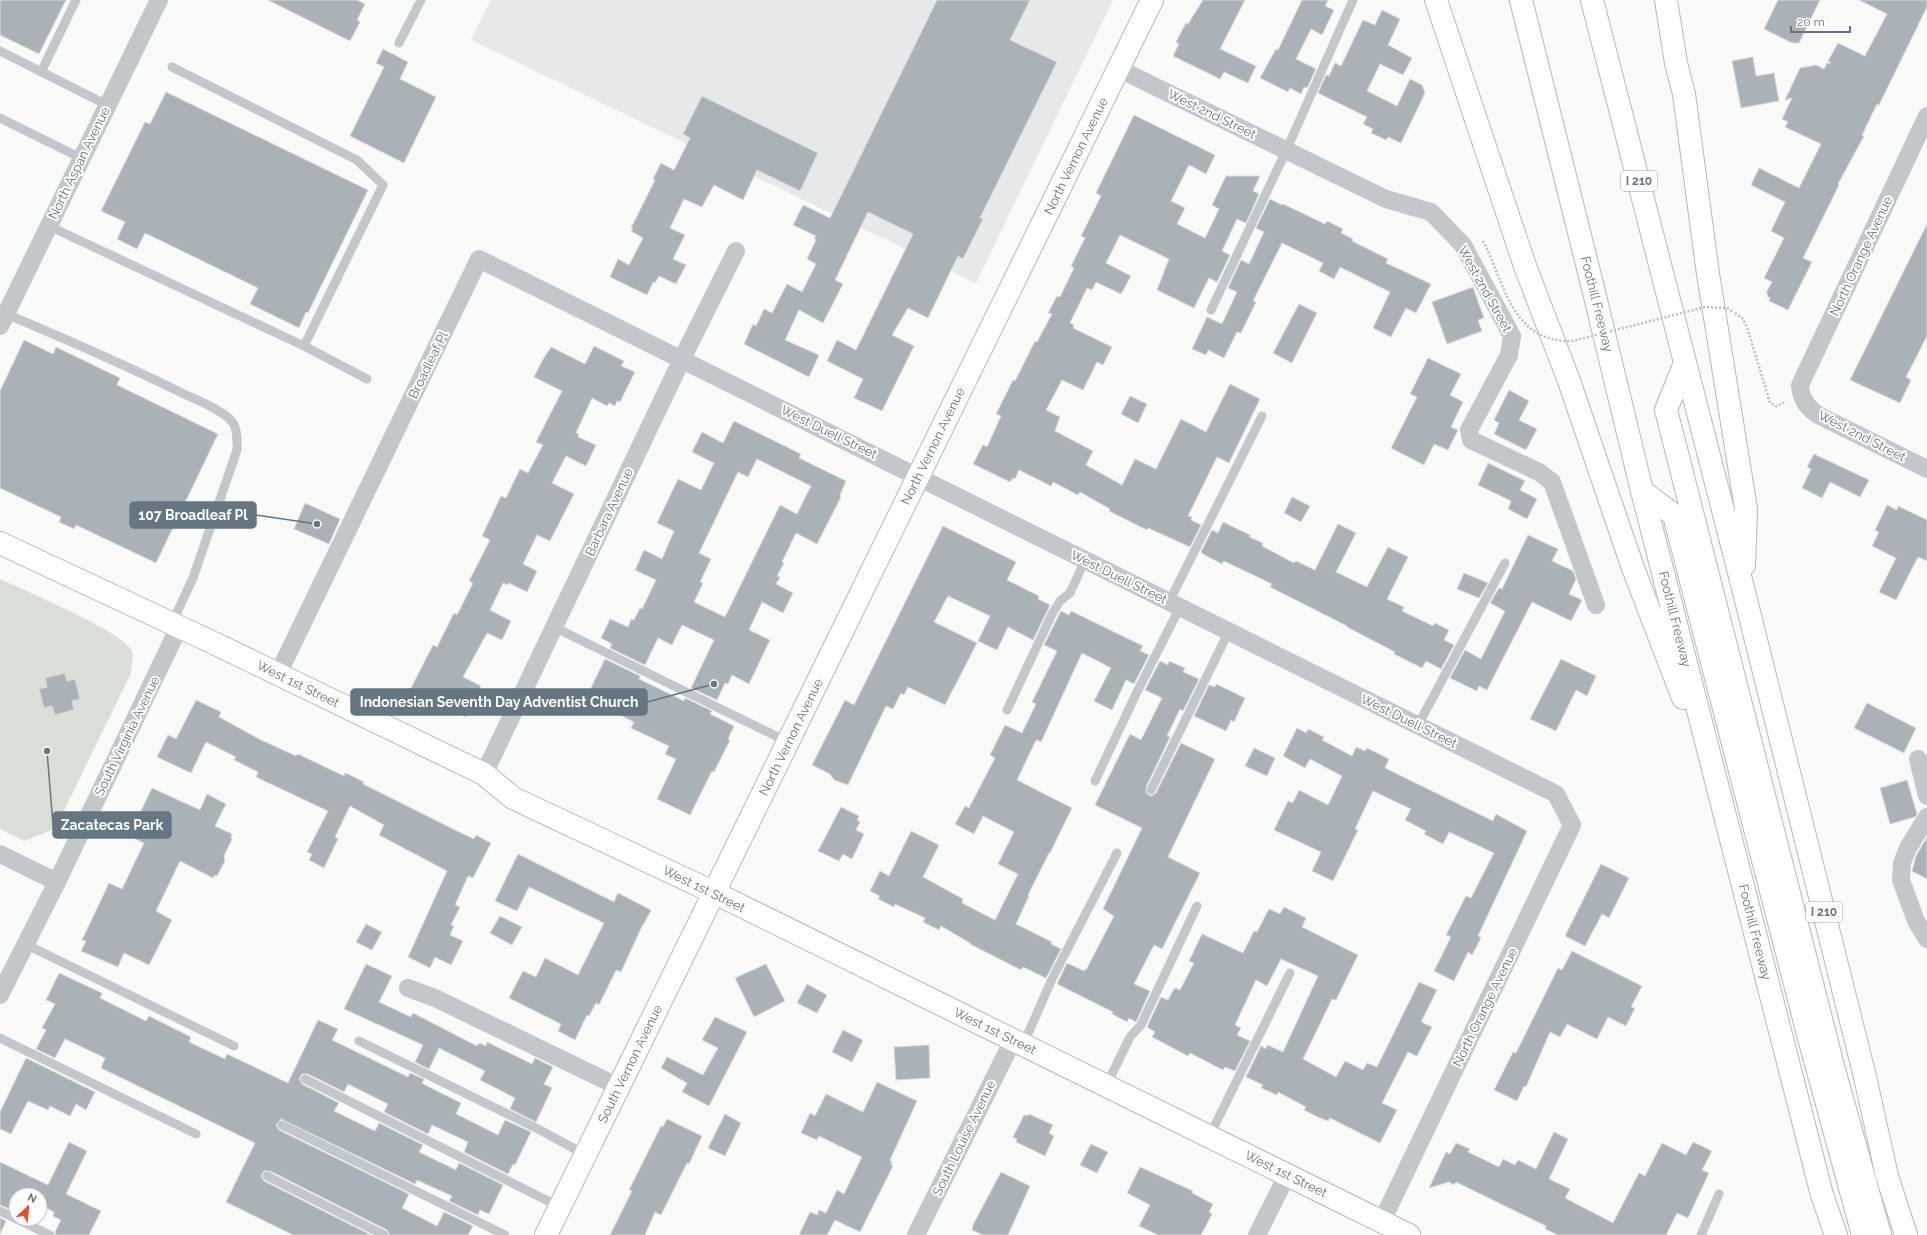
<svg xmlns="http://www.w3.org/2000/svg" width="1927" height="1235" viewBox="0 0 1927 1235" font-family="Raleway,sans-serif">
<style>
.built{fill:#e7e8e8}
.green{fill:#d9ded6}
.building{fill:#a9b2b8;stroke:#dbdbd9;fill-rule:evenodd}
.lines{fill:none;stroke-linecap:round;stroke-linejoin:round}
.secondary-casing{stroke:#b2b9be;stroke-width:24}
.highway-casing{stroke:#b3b8bc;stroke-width:24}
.path{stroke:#babec1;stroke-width:2.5;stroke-dasharray:2 2;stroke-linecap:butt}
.lane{stroke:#c2c7cb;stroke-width:9}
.street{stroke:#c2c7cb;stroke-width:18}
.secondary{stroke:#fff;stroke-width:22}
.highway{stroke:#fff;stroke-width:22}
.path-bridge{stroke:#babec1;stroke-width:2.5;stroke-dasharray:2 2;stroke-linecap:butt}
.labels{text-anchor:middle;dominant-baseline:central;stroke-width:4;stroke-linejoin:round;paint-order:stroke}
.shield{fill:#fff;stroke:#929fa8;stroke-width:1}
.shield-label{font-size:12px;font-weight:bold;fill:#647682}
.street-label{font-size:13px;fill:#647682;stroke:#fff}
.leader{fill:none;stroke:#647682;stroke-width:1.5}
.callout-dot{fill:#647682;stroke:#fff;stroke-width:1.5}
.callout{fill:#647682;stroke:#647682;stroke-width:1.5}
.callout-label{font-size:14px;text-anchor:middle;font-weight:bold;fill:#fff}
</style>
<rect width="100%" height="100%" fill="#f9f9f7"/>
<!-- built -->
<path class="built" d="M491,0H1113L976,283L471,40Z"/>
<!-- green -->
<path class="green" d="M0,579C23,590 124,632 132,651C134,657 131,667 131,673L55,829L24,841L0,829Z"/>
<!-- building -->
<g class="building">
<path d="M0,0H66L39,54L0,35Z"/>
<path d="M268,0H357L365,4L357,20L360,22L350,41Z"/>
<path d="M937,0H1030L1010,40L1057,62L980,218L983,219L963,259L958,256L928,318L908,308L892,335L914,346L882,411L854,398L863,379L827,361L837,340L856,350L913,234L868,212L835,280L843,284L823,323L799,310L785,340L819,355L809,377L744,344L753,324L756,326L764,309L772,313L787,284L802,292L816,264L807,259L816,240L814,239L816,236L793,225L803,205L830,218Z"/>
<path d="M1203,0H1245L1220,49L1256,66L1248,83L1224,72L1220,79L1173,56L1179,44L1176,42L1186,23L1188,24Z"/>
<path d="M1302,0H1328L1325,6L1334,10L1322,35L1311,29L1296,59L1316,69L1307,88L1304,87L1301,94L1290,88L1288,92L1260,78L1276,49L1278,50Z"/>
<path d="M1778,0H1820L1799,43H1792L1764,29Z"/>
<path d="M1859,0H1927V7L1879,105L1877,104L1862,135L1864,136L1838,184L1839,185L1803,258L1812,262L1788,310L1769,301L1770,298L1767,296L1768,294L1766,293L1772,282L1764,278L1784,238L1771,231L1785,202L1751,185L1759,168L1799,188L1821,144L1785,127L1788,122L1782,119L1792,98L1785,100L1800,68L1816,65L1824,69L1827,63H1831L1828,61L1838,43L1865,56L1887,14Z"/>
<path d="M1382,10L1400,19L1388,45L1412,58L1403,75L1380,64L1367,91L1397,106L1410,79L1422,85L1425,93L1401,143L1388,137L1386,140L1371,133L1373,129L1363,124L1367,117L1318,93L1326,75L1329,76L1335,63L1341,66L1363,20L1375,25Z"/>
<path d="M383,49L408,62L400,79L436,97L404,163L350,136L384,67L376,63Z"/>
<path d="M1753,57L1756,76L1774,73L1779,101L1741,108L1732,61Z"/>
<path d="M166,92L368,190L308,313L306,312L299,328L250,304L258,288L145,233L137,249L117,239L125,222L101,211L145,122L150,124Z"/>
<path d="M702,96L818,153L800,191L757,170L743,200L714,185L702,207L684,199L670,228L685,235L673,259L686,265L676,284L659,276L655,283L653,282L647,295L610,277L618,259L629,265L643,238L631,231L633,229L631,228L655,180L653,179L661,163L674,170L690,138L683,134Z"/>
<path d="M1134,115L1215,155L1206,174L1189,165L1171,201L1185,208L1177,224L1205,238L1219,209L1212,205L1226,176H1260L1253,191L1259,194L1246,223L1237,219L1222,251L1230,255L1217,282L1209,278L1194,308L1157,290L1169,259L1120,235L1106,263L1131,276L1121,294L1096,282L1092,290L1087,288L1070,323L1074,325L1073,328L1112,347L1103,365L1097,362L1083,390L1062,380L1046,410L1060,417L1055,431L1093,451L1086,465L1122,485L1135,459L1156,469L1181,419L1206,432L1230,384L1260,399L1229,463L1217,457L1188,516L1192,517L1191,520L1201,525L1190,547L1148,528L1147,530L1109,511L1110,509L1080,492L1078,495L1053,482L1051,486L1019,470L1015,479L1013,478L1010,482L973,464L983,445L987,447L1001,416L996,414L1013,380L1015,381L1035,341L1037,342L1052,314L1048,313L1057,296L1060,297L1074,268L1071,266L1085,238L1081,236L1101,196L1096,193Z"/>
<path d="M1270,199L1282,205L1283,204L1325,224L1327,221L1343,229L1341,233L1353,239L1352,241L1388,259L1386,263L1431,284L1416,313L1406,308L1391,337L1373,328L1390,292L1340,267L1334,279L1319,271L1323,263L1282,243L1253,301L1256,302L1241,333L1237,332L1224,358L1208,350L1206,355L1192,349L1207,317L1222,324L1237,292L1228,288L1241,260L1249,264L1264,232L1256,228Z"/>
<path d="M1927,224V336L1906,377L1911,380L1900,403L1850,380Z"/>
<path d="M1473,287L1484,318L1478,320L1482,331L1447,344L1432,302Z"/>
<path d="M1299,304L1317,313L1292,363L1273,353Z"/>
<path d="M24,340L53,354L56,347L120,378L117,385L218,434L156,563L76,525L74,529L59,522L61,517L0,488V391Z"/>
<path d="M594,346L624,361L621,366L635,372L620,402L617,401L615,406L609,403L607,406L592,398L576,433L579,434L578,437L596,445L586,466L566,456L552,483L574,494L550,541L537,535L523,564L537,571L527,592L509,583L507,585L503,583L490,610L511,621L502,640L487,633L463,677L481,686L466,717L410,690L433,645L437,647L454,613L457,615L473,583L469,581L490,540L482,536L501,496L506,498L520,469L528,473L543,445L536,442L562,391L534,377L542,361L551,347L585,364Z"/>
<path d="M1428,358L1461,374L1450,395L1463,402L1451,427L1458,430L1448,450L1434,444L1424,465L1391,448L1417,397L1410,394Z"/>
<path d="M1509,390L1529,401L1519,420L1537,429L1526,450L1494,434L1499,423L1494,420Z"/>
<path d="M1130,396L1147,404L1138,423L1121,414Z"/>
<path d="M734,421L801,454L799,458L846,481L840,495L841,496L840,499L817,544L796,533L782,562L784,563L777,576L780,577L776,584L793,593L783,613L762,602L749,630L770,640L749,684L732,675L728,684L725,683L717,700L691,688L714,640L682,625L672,645L658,638L645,665L610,648L612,644L601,638L610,619L628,627L631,619L634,620L640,608L642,609L656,580L635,570L644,550L662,559L674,531L657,523L678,479L701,490L714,463L692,452L702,432L723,443ZM757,459L811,486L797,514L780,505L725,617L694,602L703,583L700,582L711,559L699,553L738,472L748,477Z"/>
<path d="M1814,454L1869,480L1860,497L1830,482L1822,498L1802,488L1811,469L1807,467Z"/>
<path d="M1488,463L1525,481L1520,490L1537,499L1527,519L1508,509L1511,501L1478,485Z"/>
<path d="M1292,497L1310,506L1301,522L1284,513Z"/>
<path d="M305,503L340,519L329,544L294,529Z"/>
<path d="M1887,505L1897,510L1898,506L1927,520V561L1918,557L1896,600L1879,592L1896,558L1872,546L1879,532L1875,530Z"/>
<path d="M1223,522L1250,535L1249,537L1263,543L1262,546L1294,563L1296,561L1315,570L1338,524L1356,533L1336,572L1367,587L1388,547L1408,557L1387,599L1404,607L1402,611L1433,626L1435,623L1449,630L1444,640L1454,645L1441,669L1426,661L1422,668L1394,654L1395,652L1347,627V626L1270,587L1272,584L1224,561L1222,564L1203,554L1201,552L1212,530L1218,533Z"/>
<path d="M943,526L1016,562L1007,580L1039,596L1038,599L1050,605L1033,640L1008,627L997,650L978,641L990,616L948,596L934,622L977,643L945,705L908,687L904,695L901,693L893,709L886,706L848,785L834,780L830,774L812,765L845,700L854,705Z"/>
<path d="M1528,535L1558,549L1552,561L1573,571L1576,579L1569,594L1582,600L1571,621L1532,602L1487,690L1479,686L1477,691L1450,678L1465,650L1481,659L1505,611L1490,603L1499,588L1502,589Z"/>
<path d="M1464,573L1488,583L1479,598L1457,589Z"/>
<path d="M1061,611L1069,615L1071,611L1143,646L1140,651L1149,655L1134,684L1126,680L1112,710L1094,701L1111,668L1082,653L1041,742L1036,740L1017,780L1072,808L1050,853H1049L1028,895L1029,896L1016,924L1052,942L1051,944L1061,949L1046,978L1023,967L1021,970L970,944V943L941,926L939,930L923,922L925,918L895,904L894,907L878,899L880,896L870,891L880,871L889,876L911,831L939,845L923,877L963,899L962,903L995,920L1018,874L998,864L1014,832L983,816L974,834L955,824L965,806L969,808L995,758L990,755L1005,725L1022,733L1036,704L1032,702L1057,651L1044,645Z"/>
<path d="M605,659L640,676L639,679L684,701L685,698L712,711L710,714L734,726L728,739L730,740L714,772L712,771L690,815L657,799L676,759L665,754L669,746L631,728L634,722L586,698Z"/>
<path d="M1561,659L1596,676L1587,696L1576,690L1556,731L1530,719Z"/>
<path d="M1160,661L1168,665L1169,661L1185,668L1183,672L1199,679L1183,711L1180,709L1167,736L1170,737L1146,787V793L1151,796L1156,793L1181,743L1215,759L1168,857L1200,873L1162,949L1154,945L1134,984L1150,991L1136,1022L1129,1018L1127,1022L1112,1014L1113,1012L1057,984L1067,963L1084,971L1085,969L1086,970L1114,916L1103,909L1142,828L1095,805L1130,734L1141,740L1162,698L1145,690Z"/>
<path d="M65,673L67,681L75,679L80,699L72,701L74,710L55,715L52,706L44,708L39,689L47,687L45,678Z"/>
<path d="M1216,684L1245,698L1234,722L1231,720L1226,731L1194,716L1209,685L1215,687Z"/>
<path d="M196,700L221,712L219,717L259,739L296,756L298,754L344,776L345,773L348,774L364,782L363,784L455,830L474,839L476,835L491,843L473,878L468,876L455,905L460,907L451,925L454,926L450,935L463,941L451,965L435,957L430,968L408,957L447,871L379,835L384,825L350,806L335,837L338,839L324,868L309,860L312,854L307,852L328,811L256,777L258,772L234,760L236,757L206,742L191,773L157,757L168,735L176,739Z"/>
<path d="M1867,703L1916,728L1904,753L1854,728Z"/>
<path d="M1297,728L1306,733L1308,729L1324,737L1322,740L1352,756L1356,747L1365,751L1367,748L1389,759L1385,768L1493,821L1496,814L1527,831L1478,936L1481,938L1472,955L1468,952L1454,981L1434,971L1451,937L1446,935L1466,896L1471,898L1494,853L1449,832L1443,844L1424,834L1426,831L1405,820L1411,809L1373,791L1355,829L1358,830L1333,881L1312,871L1321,852L1274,830L1288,801L1293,803L1299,790L1328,805L1342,776L1310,759L1305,768L1283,756Z"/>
<path d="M1254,748L1275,758L1267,776L1245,766Z"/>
<path d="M1907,780L1917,814L1915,817L1890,824L1880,788Z"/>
<path d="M152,788L200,810L207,794L226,804L215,826L232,834L231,838L232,839L224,856L225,861L217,876L215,875L213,878L180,861L156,911L172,920L149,965L124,953L118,967L81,951L86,941L82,940L109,883L122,889L144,843L129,836Z"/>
<path d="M841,807L859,816L857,820L860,822L856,830L864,834L852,859L843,854L839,861L818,851Z"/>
<path d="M1927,837V879L1912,871L1916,856Z"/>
<path d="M518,854L614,902L618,893L651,910L644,924H643L621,972L616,970L599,1005L596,1003L589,1016L587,1015L575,1040L558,1031L561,1024L509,998L523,971L536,977L545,958L578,975L604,923L529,887L517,911L495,901Z"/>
<path d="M1601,864L1629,878L1609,918L1602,914L1585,946L1565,936Z"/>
<path d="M1284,907L1306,918L1302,927L1358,955L1336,1000L1332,999L1303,1059L1336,1077L1345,1061L1363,1070L1367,1063L1377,1067L1419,982L1437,990L1421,1022L1432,1027L1417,1056L1408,1052L1382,1103L1397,1110L1380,1143L1330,1118L1328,1121L1320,1118L1304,1110L1306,1107L1278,1092L1277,1095L1261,1088L1263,1085L1246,1077L1261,1046L1266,1049L1267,1045L1283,1052L1318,976L1281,959L1267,986L1256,980L1235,1025L1241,1028L1237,1035L1250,1041L1235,1071L1225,1067L1223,1070L1190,1053L1188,1056L1152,1037L1155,1032L1147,1027L1161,997L1168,1000L1174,989L1176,988L1180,990L1194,963L1189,961L1202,934L1243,953L1254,931L1257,932L1269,909L1280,914Z"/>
<path d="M500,916L522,927L512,945L490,933Z"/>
<path d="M366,924L382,932L372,950L356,942Z"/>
<path d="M1572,951L1642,986L1631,1007L1635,1008L1626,1026L1608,1017L1597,1039L1567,1024L1560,1037L1550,1032L1526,1087L1524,1086L1517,1101L1494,1090L1513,1052L1516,1053L1558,968L1562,970Z"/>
<path d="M366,964L392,976L379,1002L411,1017L413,1013L477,1046L479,1043L486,1046L487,1042L532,1064L535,1058L553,1067L544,1084L552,1088L536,1122L510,1109L515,1098L480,1080L485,1071L439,1048L429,1069L415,1062L423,1045L344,1009Z"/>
<path d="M766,964L785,1001L754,1017L735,978Z"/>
<path d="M59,973L102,993L100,998L146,1021L149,1016L191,1037L189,1042L225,1059L227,1054L288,1083L318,1020L338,1029L332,1040L408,1077L410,1073L424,1079L422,1083L425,1085L461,1103L456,1114L498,1135L505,1120L531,1132L515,1165L513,1164L508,1174L464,1152L468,1142L432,1125L428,1134L384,1112L388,1104L348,1084L344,1092L308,1074H302L299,1079L302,1084L339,1103L334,1111L375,1131L379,1123L423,1145L419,1152L456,1170L459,1163L503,1185L489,1214L480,1210L478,1215L449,1201L452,1196L417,1180L415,1184L281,1119L276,1125L279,1130L409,1194L402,1208L437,1226L444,1212L473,1226L468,1235H390L387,1230L270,1171H264L261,1176L264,1181L371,1235H293L226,1202L255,1143L101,1068L105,1058L65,1039L55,1058L36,1049L46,1030L42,1028L55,1004L46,1000Z"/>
<path d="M807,984L827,995L817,1013L797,1003Z"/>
<path d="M715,1017L747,1032L709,1106L682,1092L687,1083L661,1068L667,1057L703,1075L718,1048L702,1040Z"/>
<path d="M843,1030L863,1040L852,1062L832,1052Z"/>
<path d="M929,1045L930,1078L896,1080L894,1047Z"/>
<path d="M26,1058L95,1092L86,1110L76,1104L70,1116L50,1106L48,1110L28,1101L11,1134L0,1129V1112Z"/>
<path d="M877,1082L917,1101L890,1160L892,1162L891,1165L893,1166L860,1232L835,1220L827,1235H799L810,1212L817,1215L819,1210L826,1213L837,1190L844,1194L862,1157L819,1136L817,1140L801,1133L810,1113L815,1116L826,1094L863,1112Z"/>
<path d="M725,1114L741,1123L725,1156L708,1148Z"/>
<path d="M1029,1114L1053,1125L1049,1133L1054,1136L1045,1156L1016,1142L1017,1139L1013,1137L1024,1115L1028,1116Z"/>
<path d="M667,1119L702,1136L689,1164L687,1163L661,1215L655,1212L645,1235H610L632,1191L629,1190L661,1126L663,1127Z"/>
<path d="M1554,1132L1568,1139L1549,1179L1570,1189L1565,1198L1613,1223L1639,1173L1645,1176L1662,1143L1686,1155L1693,1142L1712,1151L1702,1170L1709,1173L1688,1218L1677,1213L1666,1235H1558L1545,1229L1546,1226L1456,1182L1454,1185L1449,1182L1429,1188L1446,1152L1450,1154L1456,1143L1470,1149L1468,1152L1499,1167L1503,1159L1515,1165L1518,1160L1536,1169Z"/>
<path d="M69,1142L87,1151L66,1194L101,1211L89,1235H56L55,1232L61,1220L53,1216L54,1212L40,1205V1195H16V1201L12,1210L0,1205V1162L48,1185Z"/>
<path d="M1091,1144L1108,1152L1097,1173L1080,1165Z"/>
<path d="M1140,1167L1193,1191L1192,1193L1213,1204L1209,1212L1212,1214L1201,1235H1158L1139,1226L1150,1205L1127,1193Z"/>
<path d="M1001,1172L1030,1186L1008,1235H983L972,1230L973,1225Z"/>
<path d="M0,1218L6,1221L0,1234Z"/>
</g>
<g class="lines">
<!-- secondary casing -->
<g class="secondary-casing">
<g id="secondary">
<path d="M0,543L220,646L484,774L513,798L715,893L1409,1235"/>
<path d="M546,1235L1152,0"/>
</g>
</g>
<!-- highway casing -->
<g class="highway-casing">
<g id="highway">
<path d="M1436,0L1525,266L1569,381L1633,568L1683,698"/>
<path d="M1521,0L1593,288L1642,491L1822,1195L1836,1235"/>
<path d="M1592,0L1743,588L1865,1077L1887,1176L1906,1235"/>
<path d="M1666,0L1676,63L1684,94L1708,274L1746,509L1744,565"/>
<path d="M1685,363L1666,410L1833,1066L1880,1235"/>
<path d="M1642,491L1674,515L1810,1042L1863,1235"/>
</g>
</g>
<!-- path -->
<path class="path" d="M1735,313L1742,318L1747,327L1770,403L1776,406L1786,402"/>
<!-- lane -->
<g class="lane">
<path d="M399,43L421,0"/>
<path d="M0,51L107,105"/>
<path d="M172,67L357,160L383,185L304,346"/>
<path d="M41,72L76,0"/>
<path d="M0,118L81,158"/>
<path d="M49,226L304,346L367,379"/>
<path d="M1211,310L1286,151L1353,0"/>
<path d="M6,314C66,339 125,365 184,394C197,400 225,411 233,423C238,431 237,442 237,450L193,578L172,623"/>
<path d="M1169,602L1262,416"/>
<path d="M554,627L788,742"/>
<path d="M1007,710L1052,614L1060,601L1070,593L1085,560"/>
<path d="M1418,725L1505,563"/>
<path d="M1095,781L1136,694L1180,607"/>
<path d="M1151,790L1229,631"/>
<path d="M25,944L234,1046"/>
<path d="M0,1038L196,1134"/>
<path d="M359,1041L538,1129L586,1155"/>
<path d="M1023,1045L1052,979L1117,853"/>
<path d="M305,1079L560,1207"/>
<path d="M1106,1086L1130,1037L1141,1025L1197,906"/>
<path d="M282,1125L505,1235"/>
<path d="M1209,1137L1290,973"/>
<path d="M267,1176L384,1235"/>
<path d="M0,1211L50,1235"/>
<path d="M1701,1235L1719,1194"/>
</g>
<!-- street -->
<g class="street">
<path d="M1119,69L1386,199L1431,212L1463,245L1512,336L1509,355L1469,430L1471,440L1539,472L1552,482L1596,605"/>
<path d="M1927,116L1800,385C1801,399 1806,406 1818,415L1927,469"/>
<path d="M0,326L159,0"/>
<path d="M278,674L479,259L1556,794L1572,825L1382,1221"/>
<path d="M1918,759L1927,796"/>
<path d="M484,774L682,359L736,251"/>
<path d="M1927,817L1908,848L1902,863L1901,880L1916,921L1927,939"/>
<path d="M0,854L57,882"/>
<path d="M408,988L435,998L619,1087"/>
<path d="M0,995L57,882L179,627"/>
<path d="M916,1235L1013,1040"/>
<path d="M1257,1235L1287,1175"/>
</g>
<!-- secondary -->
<use href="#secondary" class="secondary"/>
<!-- highway -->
<use href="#highway" class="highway"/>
<!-- path-bridge -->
<path class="path-bridge" d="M1483,241C1505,283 1511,343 1573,341L1705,307L1727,308L1733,312"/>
</g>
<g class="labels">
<!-- shield labels -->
<g class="shield">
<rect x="1621" y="171" width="36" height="20" rx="3"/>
<rect x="1806" y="902" width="36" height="20" rx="3"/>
</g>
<g class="shield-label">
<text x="1639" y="181">I 210</text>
<text x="1824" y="912">I 210</text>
</g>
<!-- street labels -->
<g class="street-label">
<text transform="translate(1212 114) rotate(26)">West 2nd Street</text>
<text transform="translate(1076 156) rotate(-64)">North Vernon Avenue</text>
<text transform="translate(79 163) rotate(-64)">North Aspan Avenue</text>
<text transform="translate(1861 256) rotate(-65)">North Orange Avenue</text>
<text transform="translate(1485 289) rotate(61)">West 2nd Street</text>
<text transform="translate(1597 304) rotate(76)">Foothill Freeway</text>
<text transform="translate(428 365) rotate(-64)">Broadleaf Pl</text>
<text transform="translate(829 432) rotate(26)">West Duell Street</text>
<text transform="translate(1862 436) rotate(27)">West 2nd Street</text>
<text transform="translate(933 446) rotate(-64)">North Vernon Avenue</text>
<text transform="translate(609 512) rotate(-65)">Barbara Avenue</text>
<text transform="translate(1119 577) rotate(26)">West Duell Street</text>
<text transform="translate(1675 619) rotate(76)">Foothill Freeway</text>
<text transform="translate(298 684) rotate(26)">West 1st Street</text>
<text transform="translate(1409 721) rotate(26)">West Duell Street</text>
<text transform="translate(127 736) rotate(-64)">South Virginia Avenue</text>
<text transform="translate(791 737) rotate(-64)">North Vernon Avenue</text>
<text transform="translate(704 889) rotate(26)">West 1st Street</text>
<text transform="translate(1755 932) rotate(76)">Foothill Freeway</text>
<text transform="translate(1485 1007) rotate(-64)">North Orange Avenue</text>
<text transform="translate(995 1031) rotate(26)">West 1st Street</text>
<text transform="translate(630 1064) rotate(-64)">South Vernon Avenue</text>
<text transform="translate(964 1138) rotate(-64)">South Louise Avenue</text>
<text transform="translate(1286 1174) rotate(26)">West 1st Street</text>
</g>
</g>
<!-- callouts -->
<path class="leader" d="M317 524L256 515M714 684L647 702M47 751L53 825"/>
<g class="callout-dot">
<circle cx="317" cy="524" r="4"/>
<circle cx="714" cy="684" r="4"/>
<circle cx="47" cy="751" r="4"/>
</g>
<g class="callout">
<rect x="130" y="502" width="126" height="26" rx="4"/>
<rect x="351" y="689" width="296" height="26" rx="4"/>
<rect x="53" y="812" width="118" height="26" rx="4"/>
</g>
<g class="callout-label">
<text x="193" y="520">107 Broadleaf Pl</text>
<text x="499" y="707">Indonesian Seventh Day Adventist Church</text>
<text x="112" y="830">Zacatecas Park</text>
</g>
<!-- north arrow -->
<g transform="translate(28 1207) rotate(26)"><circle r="19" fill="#ffffff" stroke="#c1c8cd"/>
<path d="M0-3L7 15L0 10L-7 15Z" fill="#e5512b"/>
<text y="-6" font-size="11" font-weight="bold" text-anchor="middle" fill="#647682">N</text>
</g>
<!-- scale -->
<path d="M1791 26v6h59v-6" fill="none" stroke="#647682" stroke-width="2"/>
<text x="1797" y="26" font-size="12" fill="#647682" stroke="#ffffff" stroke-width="3" paint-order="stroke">20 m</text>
</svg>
